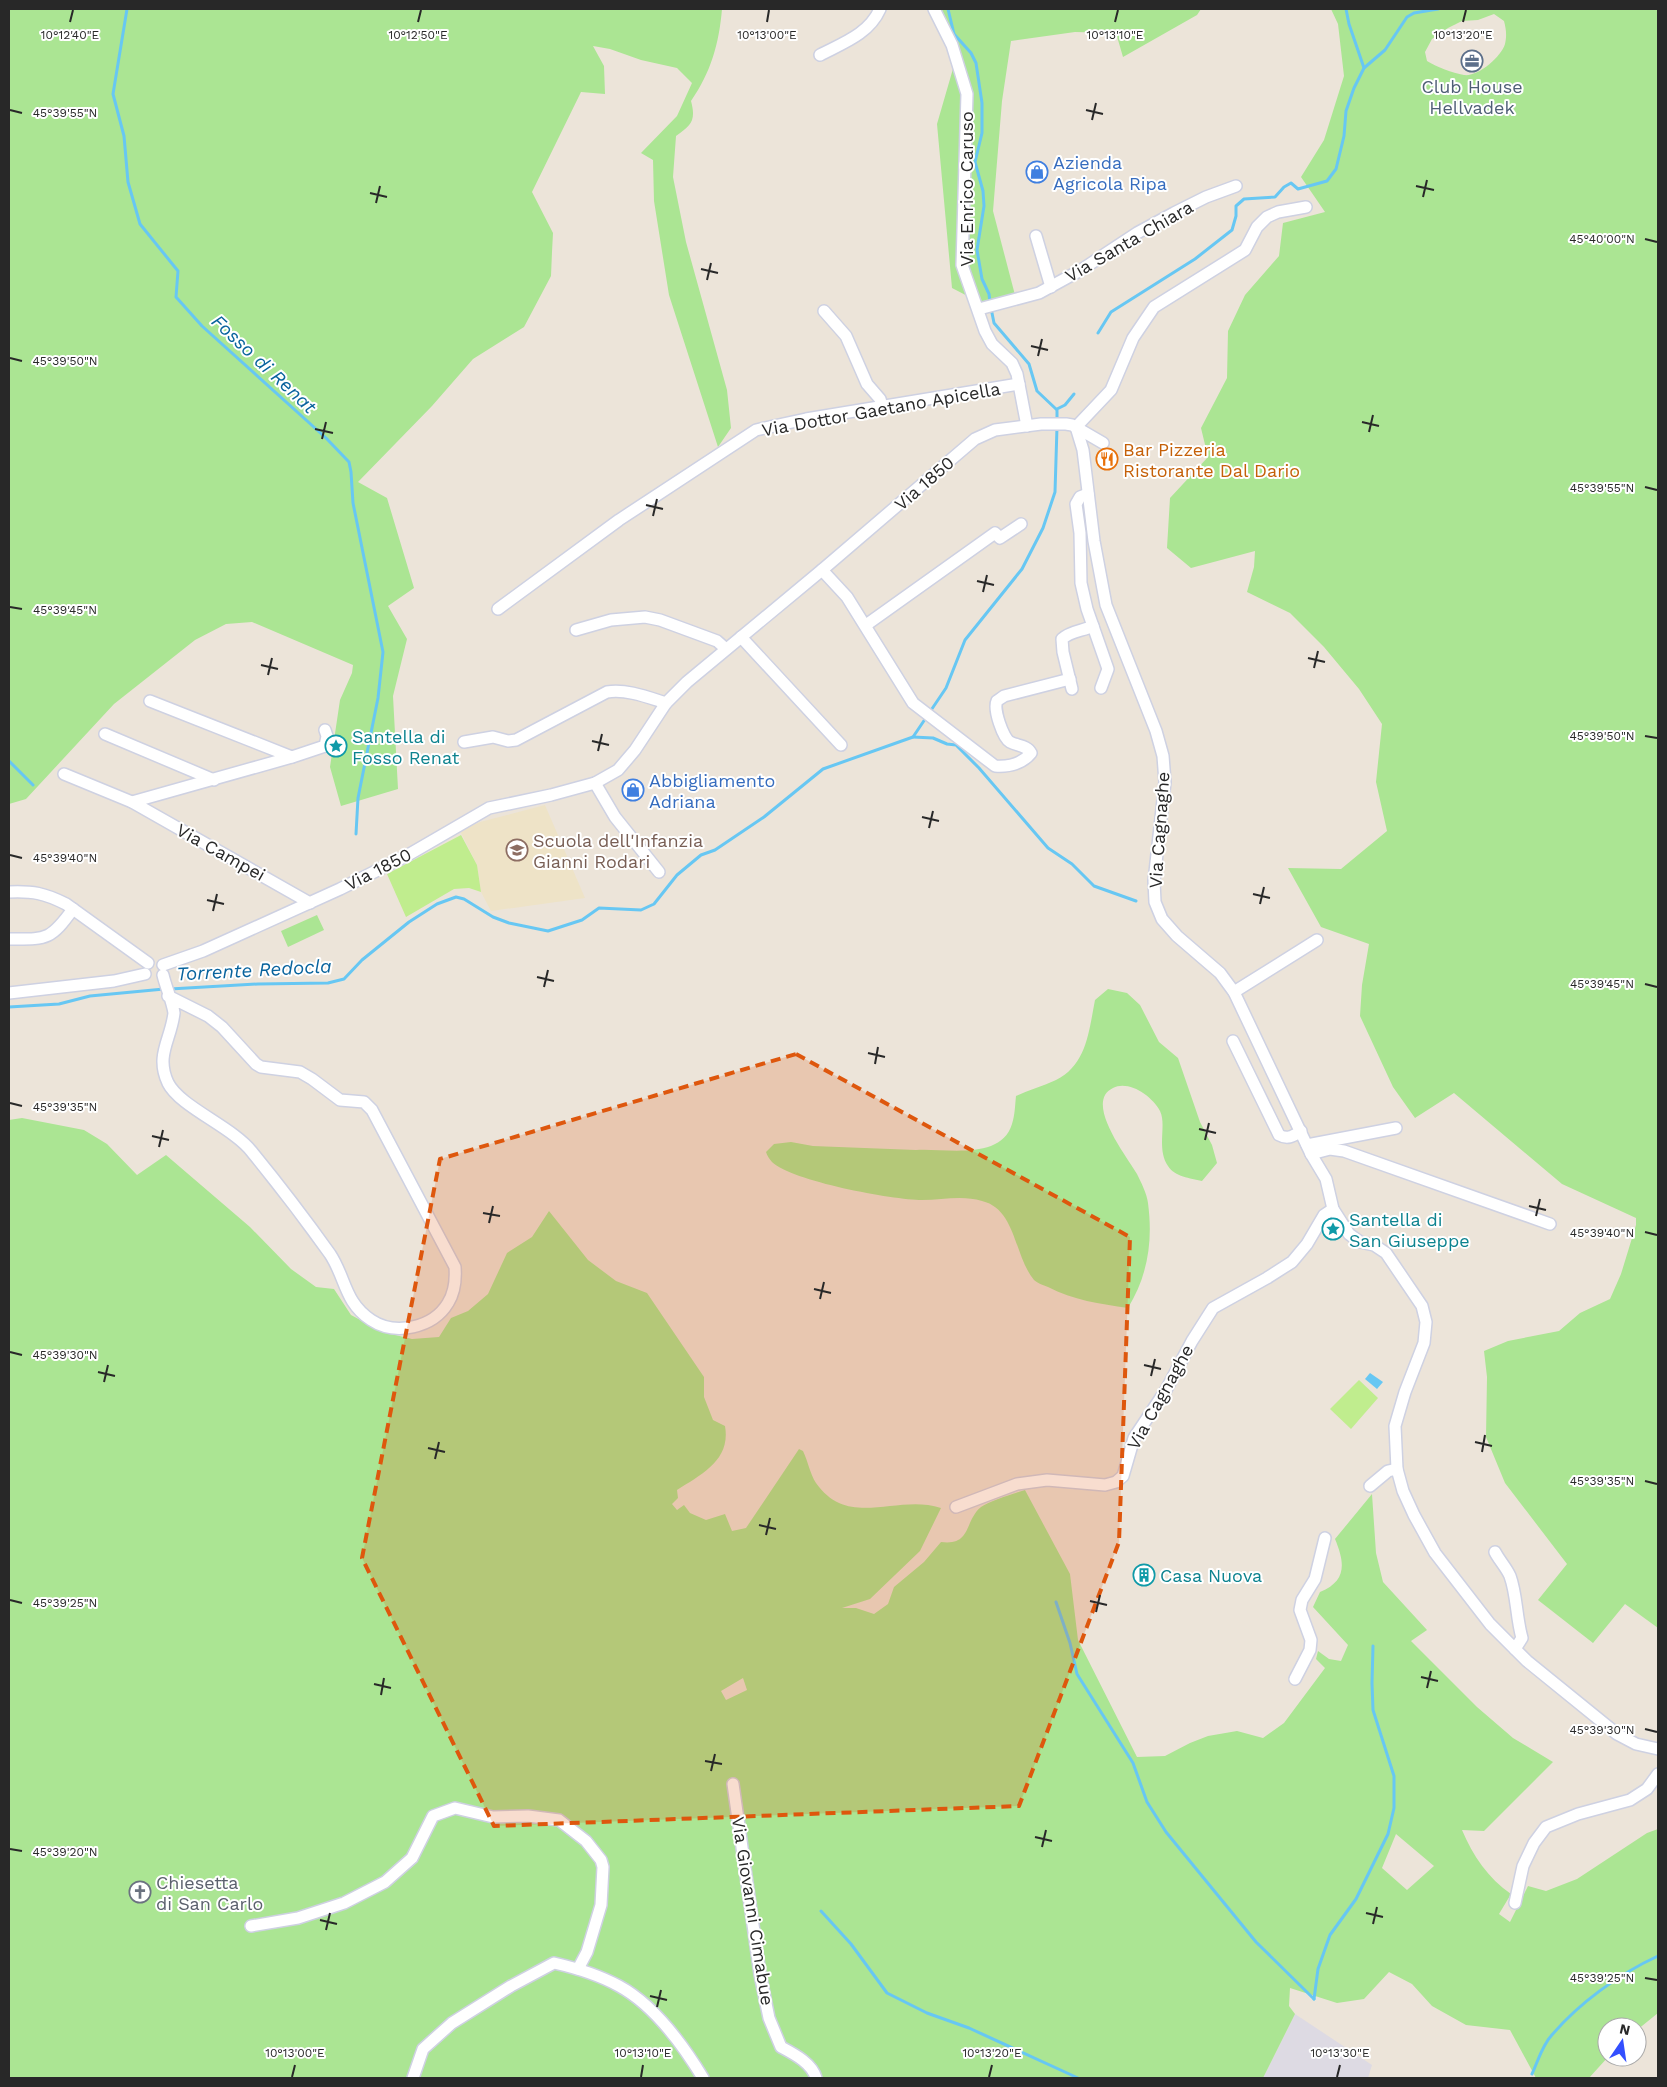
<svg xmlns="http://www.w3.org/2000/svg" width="1667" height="2087" viewBox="0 0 1667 2087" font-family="'Work Sans',sans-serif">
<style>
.industrial{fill:#dddae3}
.education{fill:#eee3c7}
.green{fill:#abe593;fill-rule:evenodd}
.pitch{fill:#c0ed8e}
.water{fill:#67c7f3}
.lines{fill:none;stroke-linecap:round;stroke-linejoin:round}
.stream{stroke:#67c7f3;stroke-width:3}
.minor-casing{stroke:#ced1e2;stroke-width:14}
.minor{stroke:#fff;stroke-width:11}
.marked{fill:#de570d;fill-opacity:0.2;stroke:#de570d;stroke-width:4;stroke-dasharray:10 6;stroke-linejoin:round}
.ticks{fill:none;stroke:#282828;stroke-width:2}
.labels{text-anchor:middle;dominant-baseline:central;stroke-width:4;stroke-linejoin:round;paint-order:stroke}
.service-label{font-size:18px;fill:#4e5e75;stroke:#fff}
.shop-label{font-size:18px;fill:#366cbe;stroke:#fff;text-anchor:start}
.street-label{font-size:18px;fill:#282828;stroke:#fff}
.food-label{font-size:18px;fill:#c56008;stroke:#fff;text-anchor:start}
.culture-label{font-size:18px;fill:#0d838f;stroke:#fff;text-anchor:start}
.education-label{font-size:18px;fill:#785e54;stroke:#fff;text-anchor:start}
.worship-label{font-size:18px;fill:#5b616d;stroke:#fff;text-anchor:start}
.water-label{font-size:19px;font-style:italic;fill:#08639d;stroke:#fff}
.ticks-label{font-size:12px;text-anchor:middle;fill:#282828;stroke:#fff;stroke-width:4;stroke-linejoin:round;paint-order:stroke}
</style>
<rect width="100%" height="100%" fill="#ece4d9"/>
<!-- industrial -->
<path class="industrial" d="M1295,2014L1372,2065L1368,2078H1263Z"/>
<!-- education -->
<path class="education" d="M545,805L585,898L491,911L481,892L477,865L460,831L480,822Z"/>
<!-- green -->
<g class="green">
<path d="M9,9H722C719,44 711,72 691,101C696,120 692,125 676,136L673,177L686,242L727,390L731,428L718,447L669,295L654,201L653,160L641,153L677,116L692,83L677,68L641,60L610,49L593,46L604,66L605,94L581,92L532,192L553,233L552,252L551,276L524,327L473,359L432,406L358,482L387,498L414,588L388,606L407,639L393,696L398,789L341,806L330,767L340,700L352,673L353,665L252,622L226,624L195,640L114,704L26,799L9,804Z"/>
<path d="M940,9H1201L1197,15L1123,57L1116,33L1075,32L1011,41L1002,101L993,211L1015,295L981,303L952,288L937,124L959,48Z"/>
<path d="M1331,9H1658V1628L1625,1604L1593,1643L1538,1600L1567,1564L1505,1483L1486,1437L1487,1377L1484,1351L1508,1341L1559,1331L1580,1313L1610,1299L1621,1274L1636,1225V1218L1562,1184L1454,1093L1415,1118L1393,1087L1360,1016L1362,985L1369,944L1321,927L1288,868L1341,869L1387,831L1376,782L1382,724L1359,689L1324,647L1290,613L1247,592L1254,567L1255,551L1191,568L1167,548L1170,498L1208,457L1201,428L1227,378L1228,331L1245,295L1279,256L1283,223L1325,212L1301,177L1324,140L1344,76L1338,24ZM1494,14L1504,21C1506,29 1507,35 1505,44C1501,57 1478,77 1464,75C1452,73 1437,67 1427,61L1425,52L1432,39L1448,28L1462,21L1478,20Z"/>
<path d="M317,915L324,930L288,947L281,931Z"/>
<path d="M1108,989L1127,993L1140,1005L1159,1042L1178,1058L1200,1122L1212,1145L1217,1163L1202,1181C1190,1178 1175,1177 1168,1166C1156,1148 1167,1125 1160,1111C1152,1096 1129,1080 1113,1088C1083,1102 1128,1158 1137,1174C1141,1182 1147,1194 1148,1203C1153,1241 1148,1275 1128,1308C1100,1304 1073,1300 1048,1287C1043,1285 1037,1283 1034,1280C1014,1256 1016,1209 982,1201C962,1195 943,1200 922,1200C893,1200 791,1181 772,1162C769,1159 767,1155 766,1152L774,1144L791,1142L813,1146L916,1150C945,1148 1001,1161 1012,1124C1015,1115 1015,1105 1016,1096C1029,1090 1043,1086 1056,1080C1087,1065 1089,1030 1095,1000Z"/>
<path d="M22,1118L84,1130L107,1144L137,1175L166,1155L250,1227L291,1269L316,1287L334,1289L351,1315L383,1332L412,1339L439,1337L451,1318L468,1311L488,1294L507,1253L532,1237L549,1211L588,1260L616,1281L647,1293L704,1377V1397L713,1420L725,1426C731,1460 702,1474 677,1490L678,1498L672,1504L677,1510L684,1505L690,1513L706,1520L725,1514L732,1531L746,1528L799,1449L803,1451C808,1461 810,1474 816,1483C849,1530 897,1493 941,1508L920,1551L870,1599L842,1608H856L874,1614L888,1604L894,1587L924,1562L941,1542C972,1546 964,1521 981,1507C989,1501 1015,1493 1025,1490L1070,1574L1078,1640L1137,1757L1165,1756L1190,1743L1208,1736L1237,1731L1263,1738L1284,1723L1325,1668L1316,1659L1318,1651L1329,1659L1341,1661L1348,1645L1313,1607L1320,1592C1347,1581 1345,1563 1335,1539L1372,1494L1376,1553L1383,1582L1427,1630L1411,1641L1477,1707L1513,1738L1553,1762L1484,1831L1462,1830C1473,1856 1488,1878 1511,1894L1499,1914L1510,1922L1528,1886L1546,1891L1577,1879L1647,1833L1658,1829V2013L1637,2030V2027H1607L1608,2057L1589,2078H1536L1510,2030L1466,2025L1432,2006L1412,1984L1389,1972L1364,1999L1337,2003L1290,1988L1289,2006L1295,2014L1263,2078H9V1120ZM743,1678L747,1690L726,1700L721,1691ZM1396,1834L1434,1866L1407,1890L1382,1868Z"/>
</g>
<!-- pitch -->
<g class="pitch">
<path d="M461,835L477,865L481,892L469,888L454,889L406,917L387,874Z"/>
<path d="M1359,1380L1378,1398L1351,1429L1330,1409Z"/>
</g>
<!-- water -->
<path class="water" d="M1370,1373L1383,1382L1377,1389L1365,1379Z"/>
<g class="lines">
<!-- stream -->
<g class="stream">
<path d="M127,9L113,94L124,136L128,182L140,224L178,271L176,297L202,326L326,438L349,462L351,472L353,503L383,652L378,698L358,798L356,834"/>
<path d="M948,9L954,34L971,53L976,63L982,103V133L975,162L983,191L984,206L977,250L982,279L989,294L990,302"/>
<path d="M1346,9L1349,24L1364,68"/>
<path d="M991,308L994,323L1029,364L1037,391L1056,409"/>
<path d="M1098,333L1111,312L1195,259L1232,230L1236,216V206L1244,199L1275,197L1284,187L1291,183L1298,189L1327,181L1336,169L1344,136L1346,111L1354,88L1364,68L1385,50L1407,17L1414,13L1438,9"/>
<path d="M1057,421V409L1065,405L1074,394"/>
<path d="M913,737L933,738L947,744L956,745L979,768L1048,848L1072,864L1094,886L1136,901"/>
<path d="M9,761L33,785"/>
<path d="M170,989L258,984L328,983L344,979L362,960L409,922L437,904L456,897L464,899L493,917L509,923L548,931L582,920L599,908L641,910L654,904L677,875L701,855L715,850L764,817L823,769L913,737L946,688L965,640L1022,569L1043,528L1055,492L1057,427"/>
<path d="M9,1007L59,1004L90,996L164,989"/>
<path d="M1056,1602L1070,1643L1077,1674L1133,1763L1147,1802L1166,1832L1256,1942L1314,1999"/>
<path d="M821,1911L851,1944L887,1993L927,2013L969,2028L1078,2078"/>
<path d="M1314,1999L1318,1969L1330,1935L1356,1899L1388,1834L1394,1808V1776L1373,1710L1372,1683L1373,1646"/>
<path d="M1532,2074C1538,2061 1542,2046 1551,2036C1579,2003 1619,1974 1658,1956"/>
</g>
<!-- minor casing -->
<g class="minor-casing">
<g id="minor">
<path d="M934,9L952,45L967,94L962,265L985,331L992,344L1012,363L1017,374L1027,426"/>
<path d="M820,55C843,43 869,34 880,9"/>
<path d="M1036,236L1051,287"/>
<path d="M979,309L1039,293L1081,270L1137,233L1174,213L1206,197L1236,186"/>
<path d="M824,311L846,336L867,384L880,399L882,406"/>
<path d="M1076,427L1083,450L1094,541L1106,605L1156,731L1163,756L1165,782L1154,881L1155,902L1162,919L1177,936L1220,973L1234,992L1311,1154L1326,1179L1333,1209L1349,1234L1360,1242L1374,1245L1386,1253L1422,1306L1426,1322L1424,1343L1405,1392L1395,1426L1397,1469L1403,1491L1414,1515L1435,1553L1490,1624L1527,1661L1617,1734L1636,1744L1658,1749"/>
<path d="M1076,427L1111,390L1133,338L1154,307L1245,250L1257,227L1267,217L1278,212L1306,207"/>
<path d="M1088,494L1080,497L1076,504L1080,533L1081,583L1087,609L1108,669L1101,688"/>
<path d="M822,570L847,597L913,703L995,766C1009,767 1022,764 1031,753C1027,745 1017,746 1010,742C1003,738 993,709 997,701C998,700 1003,697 1004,696L1070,679"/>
<path d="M498,609L619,520L756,430L806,419L1019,384"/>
<path d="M866,625L995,533L1000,538L1021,524"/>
<path d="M576,630L611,620L645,617L660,620L717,641L726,649"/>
<path d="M741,637L841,745"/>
<path d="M1072,689L1063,652L1062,639C1070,631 1083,631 1093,626"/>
<path d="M150,701L292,757"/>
<path d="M105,734L214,780"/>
<path d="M464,742L493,737L508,741L516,740L607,692C627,689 647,697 666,703"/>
<path d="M64,774L132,802"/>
<path d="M595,783L615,817L659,872"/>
<path d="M9,892C33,891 44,893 66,904L148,963"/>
<path d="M310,903L132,802L292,757L325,746L327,736L325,730"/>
<path d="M9,939C46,939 50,941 73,909"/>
<path d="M163,965L203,951L340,889L408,855L489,808L551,795L595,783L618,770L635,750L666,703L687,682L822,570L975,439L995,430L1041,424H1066L1072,425L1103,443"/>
<path d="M163,975C166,988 172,1000 174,1013C171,1040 155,1055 168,1083C180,1107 233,1127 252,1152C279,1185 305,1219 330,1254C346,1278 344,1302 371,1320C395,1336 433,1328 448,1303C455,1292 456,1280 455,1267L372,1110L364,1102L340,1100L312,1079L300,1072L261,1067L256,1064L222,1027L208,1016L168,996"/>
<path d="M1234,992L1317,940"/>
<path d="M9,993L114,981L145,974"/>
<path d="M1233,1041L1279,1135C1288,1140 1293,1136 1301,1131"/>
<path d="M1307,1145L1396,1128"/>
<path d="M1311,1154L1330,1149L1344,1151L1550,1224"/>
<path d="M1370,1486L1388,1471L1397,1469"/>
<path d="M956,1507L1017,1484L1047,1480L1105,1485L1116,1482L1123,1476L1134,1438L1166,1390L1192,1341L1213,1308L1267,1278L1292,1262L1307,1244L1324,1215L1333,1209"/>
<path d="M1495,1552C1499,1560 1506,1567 1510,1576C1517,1595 1516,1617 1522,1638L1515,1649"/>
<path d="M1295,1679L1310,1650L1311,1640L1300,1610L1302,1600L1315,1579L1325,1538"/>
<path d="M733,1784L760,1974L769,2018L781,2047C794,2054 812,2063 816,2078"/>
<path d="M1515,1903L1523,1866L1534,1843L1546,1827L1578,1814L1630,1800L1647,1789L1658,1774"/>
<path d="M251,1926L298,1918L344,1903L385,1882L412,1858L433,1816L455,1808L493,1817L528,1816L559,1820L586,1841L601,1860L603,1867L601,1905L587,1952L578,1969"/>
<path d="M413,2078L423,2049L452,2023L511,1986L554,1963C576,1968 599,1975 619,1986C654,2005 683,2045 703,2078"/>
</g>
</g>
<!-- minor -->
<use href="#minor" class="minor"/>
</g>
<!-- marked area -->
<path class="marked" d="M796,1054L1130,1237L1119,1542L1019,1806L494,1826L362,1558L440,1159Z"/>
<!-- ticks -->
<path class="ticks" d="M70,22L73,10M418,22L421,10M767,22L769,10M1115,22L1118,10M1463,22L1466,10M10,110L22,113M1086,110L1103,114M1092,120L1096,103M1416,186L1434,190M370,193L387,197M1423,197L1427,180M376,203L380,186M1645,239L1657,242M701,269L718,273M707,280L711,263M1031,346L1048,350M1038,356L1042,339M10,358L22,361M1362,422L1379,426M315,429L333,433M1369,432L1373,415M322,439L326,422M1645,487L1657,490M646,505L663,509M653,516L657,499M977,581L994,585M983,592L987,575M10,607L22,609M1308,658L1325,662M261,665L278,669M1314,668L1318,651M268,675L272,658M1645,736L1657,738M592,741L609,745M598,751L602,734M922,817L939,821M929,828L933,811M10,855L22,858M1253,894L1270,898M207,900L224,904M1260,904L1264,887M213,911L217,894M537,977L554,981M1645,984L1657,987M544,987L548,970M868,1053L885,1057M875,1064L878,1047M10,1103L22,1106M1199,1129L1216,1133M152,1136L169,1140M1205,1140L1209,1123M159,1147L163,1130M1529,1206L1546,1210M483,1213L500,1216M1536,1216L1540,1199M489,1223L493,1206M1645,1232L1657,1235M814,1289L831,1293M820,1299L824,1282M10,1352L22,1355M1144,1365L1161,1369M98,1372L115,1376M1151,1376L1155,1359M104,1382L108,1365M1475,1442L1492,1446M428,1448L445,1452M1482,1452L1485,1435M435,1459L439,1442M1645,1481L1657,1484M759,1525L776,1529M766,1535L770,1518M10,1600L22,1603M1090,1601L1107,1605M1096,1612L1100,1595M1421,1677L1438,1681M374,1684L391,1688M1427,1688L1431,1671M381,1695L384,1678M1645,1729L1657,1732M705,1761L722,1764M711,1771L715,1754M1035,1837L1052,1841M1042,1847L1046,1830M10,1849L22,1851M1366,1913L1383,1917M320,1920L337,1924M1373,1924L1377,1907M326,1930L330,1913M1645,1978L1657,1980M650,1996L667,2000M657,2007L661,1990M292,2077L295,2065M641,2077L643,2065M989,2077L992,2065M1337,2077L1340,2065"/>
<!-- icons -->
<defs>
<g id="office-ring" transform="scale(1.125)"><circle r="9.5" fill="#fff" stroke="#5c6f8a" stroke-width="1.5"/><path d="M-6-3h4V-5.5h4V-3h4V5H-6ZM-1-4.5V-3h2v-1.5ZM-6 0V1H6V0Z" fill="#5c6f8a"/></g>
<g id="shop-ring" transform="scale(1.125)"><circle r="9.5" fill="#fff" stroke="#3f7fe0" stroke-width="1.5"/><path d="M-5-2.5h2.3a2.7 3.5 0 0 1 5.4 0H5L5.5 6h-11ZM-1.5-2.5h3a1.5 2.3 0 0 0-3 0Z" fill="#3f7fe0"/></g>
<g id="restaurant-ring" transform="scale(1.125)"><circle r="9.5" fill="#fff" stroke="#e8710a" stroke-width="1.5"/><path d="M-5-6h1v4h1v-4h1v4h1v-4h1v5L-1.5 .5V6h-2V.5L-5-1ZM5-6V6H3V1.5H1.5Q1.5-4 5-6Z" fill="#e8710a"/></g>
<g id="sight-ring" transform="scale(1.125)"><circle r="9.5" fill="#fff" stroke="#0f9aa8" stroke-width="1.5"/><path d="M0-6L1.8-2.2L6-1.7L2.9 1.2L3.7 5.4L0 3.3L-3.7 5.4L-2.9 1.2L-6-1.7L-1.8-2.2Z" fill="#0f9aa8"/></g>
<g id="school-ring" transform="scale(1.125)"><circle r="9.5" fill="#fff" stroke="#8d6e63" stroke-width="1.5"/><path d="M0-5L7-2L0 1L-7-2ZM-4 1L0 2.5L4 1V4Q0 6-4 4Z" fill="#8d6e63"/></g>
<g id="building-ring" transform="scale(1.125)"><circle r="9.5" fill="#fff" stroke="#0f9aa8" stroke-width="1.5"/><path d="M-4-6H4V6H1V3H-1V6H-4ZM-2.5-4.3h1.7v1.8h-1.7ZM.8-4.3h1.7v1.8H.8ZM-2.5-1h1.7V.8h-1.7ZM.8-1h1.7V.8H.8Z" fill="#0f9aa8"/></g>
<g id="church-ring" transform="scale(1.125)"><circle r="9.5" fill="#fff" stroke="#6b7280" stroke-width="1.5"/><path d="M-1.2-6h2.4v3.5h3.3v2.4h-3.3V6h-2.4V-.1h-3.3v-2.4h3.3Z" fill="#6b7280"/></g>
</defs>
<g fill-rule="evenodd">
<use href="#office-ring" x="1472" y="61"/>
<use href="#shop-ring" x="1037" y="172"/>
<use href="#restaurant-ring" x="1107" y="459"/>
<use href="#sight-ring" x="336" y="746"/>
<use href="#shop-ring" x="633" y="790"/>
<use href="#school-ring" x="517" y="850"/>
<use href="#sight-ring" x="1333" y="1229"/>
<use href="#building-ring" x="1144" y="1575"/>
<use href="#church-ring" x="140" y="1892"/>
</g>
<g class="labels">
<!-- service labels -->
<g class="service-label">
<text x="1472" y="86">Club House<tspan x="1472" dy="21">Hellvadek</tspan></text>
</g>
<!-- shop labels -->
<g class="shop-label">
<text x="1053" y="162">Azienda<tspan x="1053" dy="21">Agricola Ripa</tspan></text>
<text x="649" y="780">Abbigliamento<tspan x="649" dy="21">Adriana</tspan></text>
</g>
<!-- street labels -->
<g class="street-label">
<text transform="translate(966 189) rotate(-90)">Via Enrico Caruso</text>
<text transform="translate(1129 241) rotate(-30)">Via Santa Chiara</text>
<text transform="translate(881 409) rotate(-10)">Via Dottor Gaetano Apicella</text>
<text transform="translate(924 483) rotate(-41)">Via 1850</text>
<text transform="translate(1159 830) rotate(-86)">Via Cagnaghe</text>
<text transform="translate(221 852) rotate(29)">Via Campei</text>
<text transform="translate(378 869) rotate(-27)">Via 1850</text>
<text transform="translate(1160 1397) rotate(-61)">Via Cagnaghe</text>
<text transform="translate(753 1911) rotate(81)">Via Giovanni Cimabue</text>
</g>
<!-- food labels -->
<g class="food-label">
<text x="1123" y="449">Bar Pizzeria<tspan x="1123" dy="21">Ristorante Dal Dario</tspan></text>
</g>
<!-- culture labels -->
<g class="culture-label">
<text x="352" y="736">Santella di<tspan x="352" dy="21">Fosso Renat</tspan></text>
<text x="1349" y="1219">Santella di<tspan x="1349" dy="21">San Giuseppe</tspan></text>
<text x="1160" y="1575">Casa Nuova</text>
</g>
<!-- education labels -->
<g class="education-label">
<text x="533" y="840">Scuola dell'Infanzia<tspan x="533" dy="21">Gianni Rodari</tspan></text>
</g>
<!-- worship labels -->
<g class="worship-label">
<text x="156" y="1882">Chiesetta<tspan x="156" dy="21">di San Carlo</tspan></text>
</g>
<!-- water labels -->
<g class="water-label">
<text transform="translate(264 364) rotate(43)">Fosso di Renat</text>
<text transform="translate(254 970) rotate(-3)">Torrente Redocla</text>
</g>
</g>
<g class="ticks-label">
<text x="70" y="39">10°12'40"E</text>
<text x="418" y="39">10°12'50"E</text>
<text x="767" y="39">10°13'00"E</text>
<text x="1115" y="39">10°13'10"E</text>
<text x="1463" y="39">10°13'20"E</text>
<text x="65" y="117">45°39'55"N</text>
<text x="1602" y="243">45°40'00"N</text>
<text x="65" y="365">45°39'50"N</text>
<text x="1602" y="492">45°39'55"N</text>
<text x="65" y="614">45°39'45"N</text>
<text x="1602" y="740">45°39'50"N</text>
<text x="65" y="862">45°39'40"N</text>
<text x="1602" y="988">45°39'45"N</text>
<text x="65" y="1111">45°39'35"N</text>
<text x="1602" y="1237">45°39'40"N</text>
<text x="65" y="1359">45°39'30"N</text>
<text x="1602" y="1485">45°39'35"N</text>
<text x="65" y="1607">45°39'25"N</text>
<text x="1602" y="1734">45°39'30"N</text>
<text x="65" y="1856">45°39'20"N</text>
<text x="1602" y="1982">45°39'25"N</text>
<text x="295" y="2057">10°13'00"E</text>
<text x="643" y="2057">10°13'10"E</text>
<text x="992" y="2057">10°13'20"E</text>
<text x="1340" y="2057">10°13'30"E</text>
</g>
<!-- border -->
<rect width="1667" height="2087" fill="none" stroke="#282828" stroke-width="20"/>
<!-- north arrow -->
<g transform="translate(1622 2042) rotate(13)"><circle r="24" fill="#ffffff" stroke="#a9a9a9"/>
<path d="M0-4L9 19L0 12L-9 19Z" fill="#334fff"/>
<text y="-8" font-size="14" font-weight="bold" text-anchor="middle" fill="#282828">N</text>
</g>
</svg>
